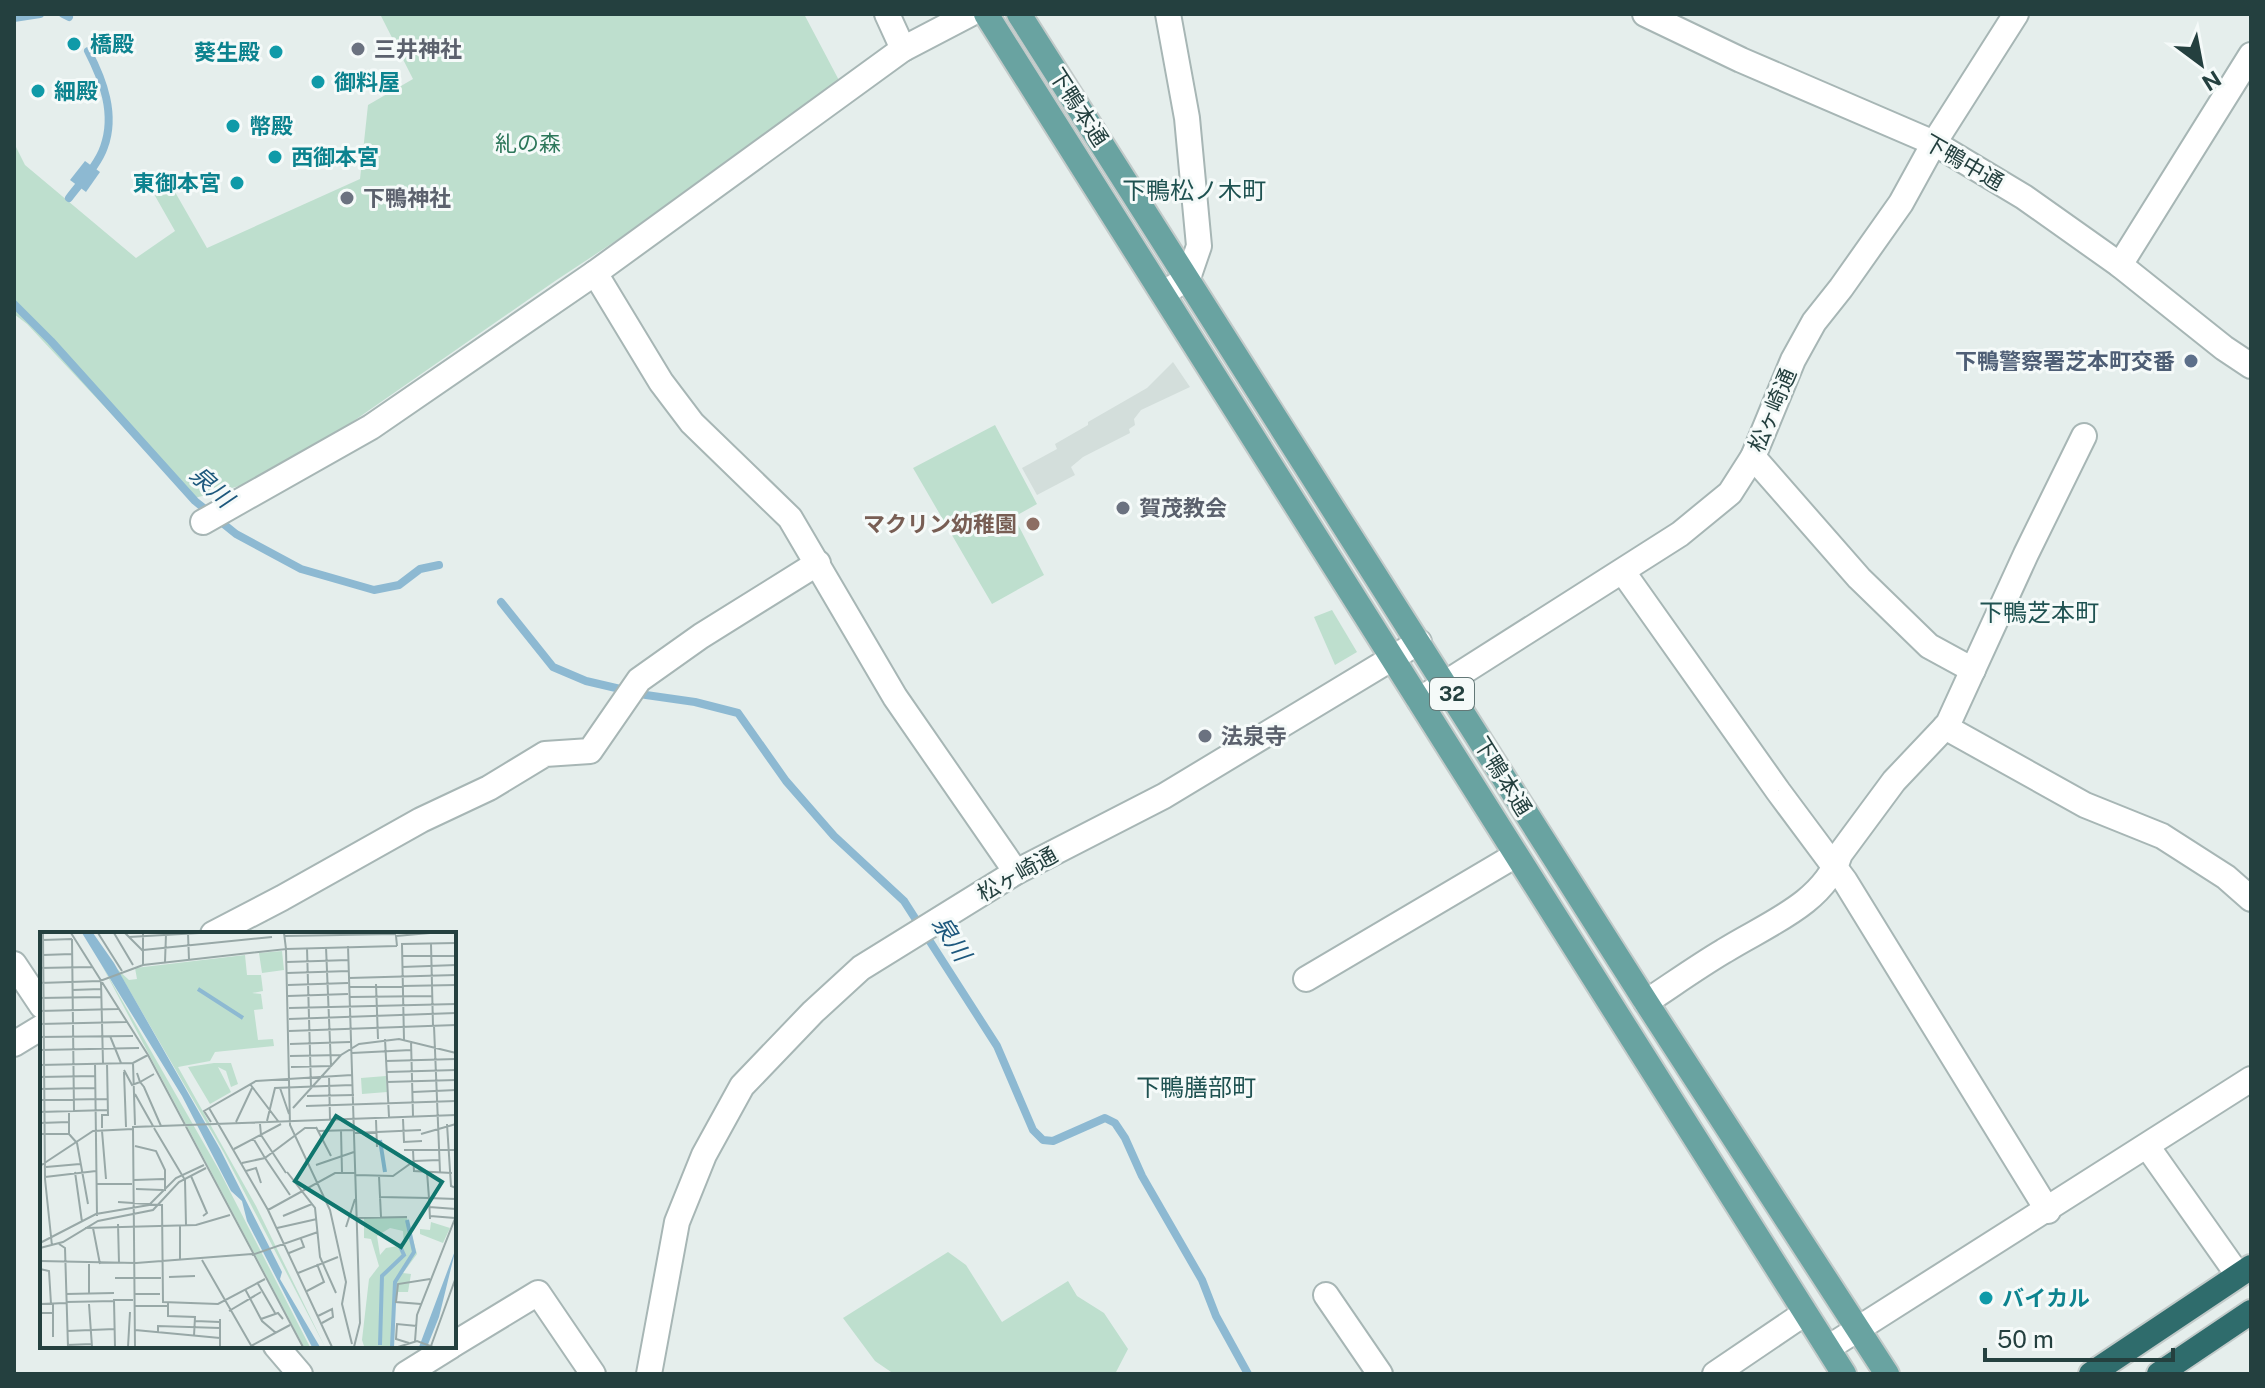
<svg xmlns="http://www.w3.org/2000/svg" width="2265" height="1388" viewBox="0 0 2265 1388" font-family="'Public Sans','Noto Sans JP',sans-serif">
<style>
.built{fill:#d3dedb}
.green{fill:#bedfce}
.water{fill:#8db9d2}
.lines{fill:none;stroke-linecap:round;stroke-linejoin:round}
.stream{stroke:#8db9d2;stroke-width:8}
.minor-casing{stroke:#a7b6b5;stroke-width:28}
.major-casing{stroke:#c2cac9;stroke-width:28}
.highway-casing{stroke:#c2cac9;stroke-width:28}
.minor{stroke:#fff;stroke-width:24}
.major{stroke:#69a3a1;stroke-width:24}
.highway{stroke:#2f6c6c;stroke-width:24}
.culture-dot{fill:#0f9aa8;stroke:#f5faf9;stroke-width:3}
.worship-dot{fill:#6b7280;stroke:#f5faf9;stroke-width:3}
.service-dot{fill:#5c6f8a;stroke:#f5faf9;stroke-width:3}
.education-dot{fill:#8d6e63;stroke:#f5faf9;stroke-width:3}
.labels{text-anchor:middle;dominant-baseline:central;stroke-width:6;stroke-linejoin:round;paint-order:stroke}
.shield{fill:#f5faf9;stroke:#637877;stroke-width:2}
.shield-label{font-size:20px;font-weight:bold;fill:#24403f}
.culture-label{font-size:22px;font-weight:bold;fill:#0d838f;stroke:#f5faf9;text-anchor:start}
.worship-label{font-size:22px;font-weight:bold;fill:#5b616d;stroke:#f5faf9;text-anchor:start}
.street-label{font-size:22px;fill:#24403f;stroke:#f5faf9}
.park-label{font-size:22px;fill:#2d775a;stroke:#f5faf9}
.service-label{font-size:22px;font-weight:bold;fill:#4e5e75;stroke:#f5faf9;text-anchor:end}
.education-label{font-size:22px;font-weight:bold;fill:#785e54;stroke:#f5faf9;text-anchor:end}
.neighbourhood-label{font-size:24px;fill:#1f5251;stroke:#f5faf9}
.water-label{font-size:24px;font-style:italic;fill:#1d587d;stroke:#f5faf9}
.inset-river{fill:none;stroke:#8db9d2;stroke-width:4}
.inset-road{fill:none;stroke:#98a8a7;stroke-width:2}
.view{fill:#0f766e;fill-opacity:0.15;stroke:#0f766e;stroke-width:4}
.inset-edge{fill:none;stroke:#24403f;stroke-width:4}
</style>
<rect width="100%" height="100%" fill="#e5eeec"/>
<!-- built -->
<path class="built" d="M1173,362L1190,387L1141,410L1134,419L1135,425L1129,429L1130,433L1083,457L1071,467L1075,475L1037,495L1022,468L1057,449L1055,444L1088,425V422L1147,388Z"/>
<!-- green -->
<g class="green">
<path d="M380,14H804L842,86L805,116L555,281L273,477L191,499L27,324L14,314V143L25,165L136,258L175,231L150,187L175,192L207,248L360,179L368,105L413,79Z"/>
<path d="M995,425L1037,504L1014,517L1044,575L992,604L913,468Z"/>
<path d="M1332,610L1357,652L1335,665L1314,617Z"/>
<path d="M948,1252L966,1265L1002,1322L1068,1281L1077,1296L1104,1313L1128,1349L1115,1374H894L875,1361L843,1318Z"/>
</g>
<!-- water -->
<path class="water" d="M85,161L100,172L86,192L70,180Z"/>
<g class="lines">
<!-- stream -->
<g class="stream">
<path d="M63,14L69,17"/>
<path d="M14,18L40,14"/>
<path d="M69,198C80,183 98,165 104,147C116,114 103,80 88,51"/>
<path d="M14,304L51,341L195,501L236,534L301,569L374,590L399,585L420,569L439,565"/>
<path d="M501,602L553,667L586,681L646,695L695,702L738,713L786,781L834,836L904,901L997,1046L1033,1130L1043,1140L1053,1141L1105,1118L1115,1123L1125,1138L1142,1176L1202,1280L1216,1316L1248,1374"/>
</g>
<!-- minor casing -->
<g class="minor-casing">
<g id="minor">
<path d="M887,14L903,49"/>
<path d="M1645,14L1741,60L1934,143L2024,197L2120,265L2224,348L2251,366"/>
<path d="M2120,265L2251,55"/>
<path d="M595,273L661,382L692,423L790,518L895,697L1016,872"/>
<path d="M1164,293L1188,278L1199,246L1187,118L1168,14"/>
<path d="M1753,457L1859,578L1929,646L1973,670"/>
<path d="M203,522L371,427L595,273L903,49L970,14"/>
<path d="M1623,572L1778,791L1845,881L2048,1211"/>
<path d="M1419,700L1680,534L1730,493L1753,457L1793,360L1814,322L1841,288L1901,203L1934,143L2016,14"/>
<path d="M1945,727L2085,805L2162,836L2226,877L2251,899"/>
<path d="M213,934L282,898L421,820L489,788L545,754L590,751L639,680L701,636L818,563"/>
<path d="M14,964L42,1006"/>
<path d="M1306,979L1516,855"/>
<path d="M1646,1002C1672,985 1697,967 1724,951C1765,925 1824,904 1840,854L1894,781L1948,724L2026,554L2084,436"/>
<path d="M14,1044L42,1027"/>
<path d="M2147,1146L2238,1275"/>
<path d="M1326,1295L1380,1374"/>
<path d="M454,1344L538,1293L593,1374"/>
<path d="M276,1346L300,1374"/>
<path d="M1828,1348L2251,1079"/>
<path d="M406,1374L451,1346"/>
<path d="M649,1374L677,1222L704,1155L742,1086L813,1012L861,968L1016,872L1164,796L1419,642"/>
<path d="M1715,1374L1805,1313"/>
</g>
</g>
<!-- major casing -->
<g class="major-casing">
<g id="major">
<path d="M986,14L1844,1374"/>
<path d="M1019,14L1646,1002L1887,1374"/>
</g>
</g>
<!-- highway casing -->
<g class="highway-casing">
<g id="highway">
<path d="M2091,1374L2251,1267"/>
<path d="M2159,1374L2251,1312"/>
</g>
</g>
<!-- minor -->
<use href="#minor" class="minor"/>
<!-- major -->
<use href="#major" class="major"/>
<!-- highway -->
<use href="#highway" class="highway"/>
</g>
<!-- markers -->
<g class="culture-dot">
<circle cx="74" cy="44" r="8"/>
<circle cx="276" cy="52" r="8"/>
<circle cx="318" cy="82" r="8"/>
<circle cx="38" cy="91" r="8"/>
<circle cx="233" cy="126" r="8"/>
<circle cx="275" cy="157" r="8"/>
<circle cx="237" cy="183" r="8"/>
<circle cx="1986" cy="1298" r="8"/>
</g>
<g class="worship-dot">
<circle cx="358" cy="49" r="8"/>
<circle cx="347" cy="198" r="8"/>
<circle cx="1123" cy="508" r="8"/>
<circle cx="1205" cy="736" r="8"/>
</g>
<circle class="service-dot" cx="2191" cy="361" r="8"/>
<circle class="education-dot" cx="1033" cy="524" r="8"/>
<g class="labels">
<!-- shield labels -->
<rect class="shield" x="1430" y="678" width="44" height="32" rx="6"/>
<g class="shield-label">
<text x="1452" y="694">32</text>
</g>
<!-- culture labels -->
<g class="culture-label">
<text x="90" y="44">橋殿</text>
<text x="260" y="52" text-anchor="end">葵生殿</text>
<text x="334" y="82">御料屋</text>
<text x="54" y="91">細殿</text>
<text x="249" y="126">幣殿</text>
<text x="291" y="157">西御本宮</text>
<text x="221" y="183" text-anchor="end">東御本宮</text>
<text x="2002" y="1298">バイカル</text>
</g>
<!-- worship labels -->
<g class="worship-label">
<text x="374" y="49">三井神社</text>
<text x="363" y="198">下鴨神社</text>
<text x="1139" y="508">賀茂教会</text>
<text x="1221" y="736">法泉寺</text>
</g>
<!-- street labels -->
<g class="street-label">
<text transform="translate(1079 107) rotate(57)">下鴨本通</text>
<text transform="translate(1964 162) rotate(30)">下鴨中通</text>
<text transform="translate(1772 410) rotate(-67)">松ヶ崎通</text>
<text transform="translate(1503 776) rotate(58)">下鴨本通</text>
<text transform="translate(1017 874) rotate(-29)">松ヶ崎通</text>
</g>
<!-- park labels -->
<g class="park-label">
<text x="528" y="143">糺の森</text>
</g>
<!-- service labels -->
<g class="service-label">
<text x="2175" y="361">下鴨警察署芝本町交番</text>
</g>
<!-- education labels -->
<g class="education-label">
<text x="1017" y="524">マクリン幼稚園</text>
</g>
<!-- neighbourhood labels -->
<g class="neighbourhood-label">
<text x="1194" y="190">下鴨松ノ木町</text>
<text x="2039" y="612">下鴨芝本町</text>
<text x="1196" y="1087">下鴨膳部町</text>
</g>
<!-- water labels -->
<g class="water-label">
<text transform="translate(212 486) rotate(42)">泉川</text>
<text transform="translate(952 938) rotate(57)">泉川</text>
</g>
</g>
<!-- overview -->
<g transform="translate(40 932)">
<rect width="416" height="416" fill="#e5eeec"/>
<path d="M242,19L244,38L222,41L219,21ZM205,23L207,43H221L223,59L212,61L221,62L223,77L214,78L218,108L233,107L234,114L175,120L170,129L138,135L216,274L285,415L184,221L77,37L89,48L97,47L95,36ZM59,28L179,238L270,415H264ZM174,131H191L198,152L191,155L186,139L178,135L191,160L170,172L148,135ZM346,144L347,160L322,162L321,146ZM324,286H367L377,322L363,341L371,342L368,360H358L355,371L354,415L324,414L322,408L329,347L339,334L331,307L324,306ZM350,296L363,299L364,313L346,316L340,323L337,304ZM391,290L410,296L403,311L380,302V297L390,298Z" fill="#bedfce" fill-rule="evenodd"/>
<path d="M42,1H53L74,31L180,217L242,340L240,347L280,415H272L207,289L202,269L191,259L142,164ZM416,316L399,385L387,415H379Z" fill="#8db9d2"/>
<path class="inset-river" d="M158,57L203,86M340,208L345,240M340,413L342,344L364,323L359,312M352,415L355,350L374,320L367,288"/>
<path class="inset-road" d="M3,1L5,247L12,314M31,1L108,123L263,415M58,1L82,39M74,1L93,33M85,1L103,19M148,1L149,28M244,1L246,17L357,14M103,2V33M245,4L356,2M89,5L159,1M32,7L34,179M3,8L32,7M361,12L416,11M362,12L364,108M391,12L393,94M308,14L320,391L314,415M357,14L356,4L390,1M267,16L271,155M103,18L232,5M3,23L32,22M362,24H416M125,30L126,2M247,30L309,28M362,35L416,33M0,36L52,35M247,41L309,39M309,46L416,43M61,50L63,131M0,51L60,49L103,33L246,17L250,193L290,278L306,350L302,372L312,412M336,52L338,107M248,53L308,51M309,55L416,53M32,58L61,57M248,64L308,62M309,65L392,64M0,66L61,65M249,76L416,72M0,79L78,77M249,87L416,81M0,92L86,90M394,94L400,240M249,99L416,93M70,104L81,131M0,105L93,104M345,107L349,185M371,109L373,184M250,112L310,110M0,118L99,116M312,121L371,118M250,124L301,123M346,129L416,127M55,131L57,284M93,131L95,193M0,133L93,131L108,123M251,135L291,134L286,15M84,138L92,153L100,150L104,155L121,194M84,140L86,195M347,140L416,138M97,141L100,150L114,142M289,144L290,187M0,145L55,144M347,150L416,148M210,152L238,189M240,156L249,182M0,157L56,156M373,160L416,158M95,162L113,194M267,164L314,163M0,168L67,167M266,174L416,169M169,176L228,278L292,415M253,176L301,123L319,112L359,107L416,121M29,179V202L37,211L48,272M0,180L68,178M363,187L364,210L382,209M336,188L337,215M227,189L235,156L312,153M171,190L164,179L216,149L312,143M196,190L212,156M0,191L29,190M220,192L221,203L246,241M407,192L411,254L416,256M276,195L291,224M62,196V183H68L67,131M114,196L145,248L146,293M301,198L302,241M62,199L66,247M278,199L314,198M315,201L381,198M0,202H29M381,202L416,192M95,214L116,219L125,238V259M194,217L241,192M364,218H416M373,218L374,239L412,241M374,229L399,228M202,231L225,226L213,206M276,233L314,220M0,234L53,199L93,197M6,235L40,232M206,239L216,236L221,251M35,240L42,290M247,240L275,276L280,325L296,361M387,240L389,266L416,267M316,243L353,244L374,229M151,244L167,281L163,284M339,244L341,285M5,245L56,239M94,248L124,247M57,252H92M96,257L123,258M250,263L225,226L265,196H276M339,265L389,266L390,287M78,270L122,273L123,370L178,372L225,347M389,275L416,277M228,278L295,241H315M243,284L272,272M390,284L415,286M316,286L367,285M78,292L79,331M306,295L315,267M45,296L156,293L190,283M53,296L60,332M237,296L277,287M0,311L56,282L109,273L136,246L164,233M19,312L25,316L28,415M0,316L23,310L58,289L113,278L139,250L166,236M249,321L264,315L261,307M212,323L278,300M162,328L212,415M0,329L96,331L212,322M140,329V293M49,332V362M0,337L9,339L11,372M258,341L298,325M129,345L155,344M75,346H121M217,350L235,381M205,357L222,389L236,401M267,359L284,350L277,332M26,362L74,361M94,362H120M26,370L75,369M128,371V384L155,385L154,404M0,372L26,371M49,372L52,415M381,372L356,370L358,352L390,347M94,374H128M189,379L221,360M278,384L292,377L293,385L282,391M221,387L238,381L243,387M155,389L180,390M51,398L75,397M95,398L180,406M27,399L51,398M118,400V394L180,396M13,405V372M375,409L377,383L416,284M369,411L356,407L357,392L377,394M27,413L52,412M211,414L250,393M391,414L416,345M1,415L0,381H13M75,415L74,368H93M88,415L90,380M95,415L93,195L416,183M180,415V387M358,415L377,409L393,415"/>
<path class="view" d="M296,184L402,250L361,315L255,249Z"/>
<rect width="416" height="416" class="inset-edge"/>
</g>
<!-- border -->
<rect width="2265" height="1388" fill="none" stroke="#24403f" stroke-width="32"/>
<!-- north arrow -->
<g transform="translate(2201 64) rotate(148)" stroke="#f5faf9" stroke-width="6" paint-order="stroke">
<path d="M0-6L14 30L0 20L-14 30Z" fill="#24403f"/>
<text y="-12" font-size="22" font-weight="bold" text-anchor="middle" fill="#24403f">N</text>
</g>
<!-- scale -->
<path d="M1985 1348v12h188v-12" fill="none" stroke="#24403f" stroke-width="4"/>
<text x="1997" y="1348" font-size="24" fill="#24403f" stroke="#f5faf9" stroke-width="6" paint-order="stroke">50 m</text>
</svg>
